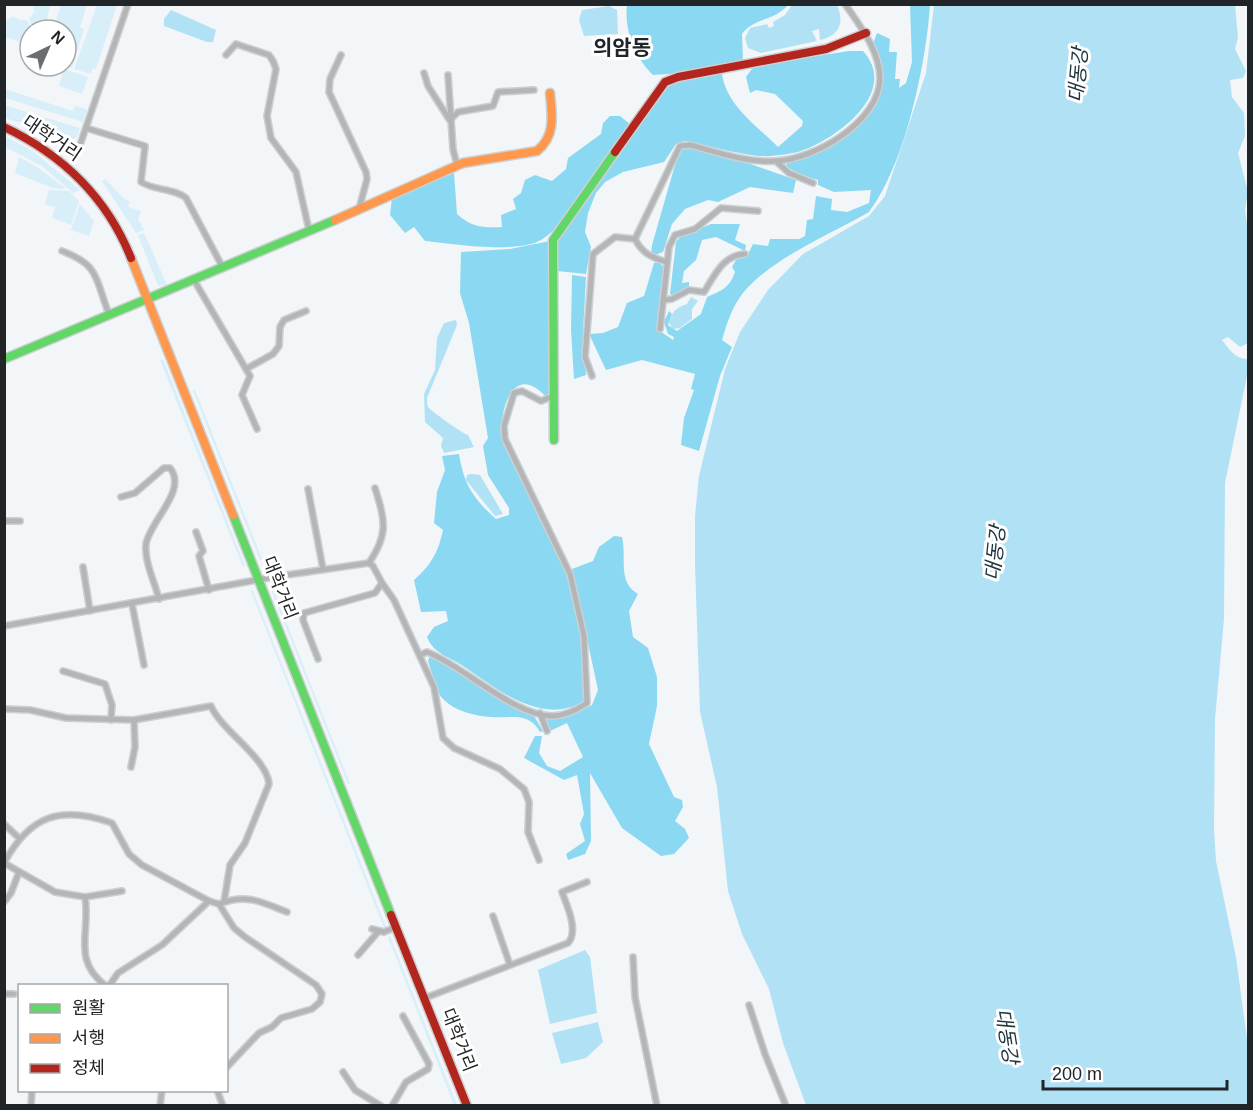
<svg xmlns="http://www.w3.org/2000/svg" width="1253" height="1110" viewBox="0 0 1253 1110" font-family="Arial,'Noto Sans KR',sans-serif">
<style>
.green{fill:#d8eef8}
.forest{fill:#8bd8f2}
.water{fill:#b1e1f5}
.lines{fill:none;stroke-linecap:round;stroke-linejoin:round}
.street-casing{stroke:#cdd0d2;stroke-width:8}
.fast-casing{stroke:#cdd0d2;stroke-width:11}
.slow-casing{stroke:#cdd0d2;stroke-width:11}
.jam-casing{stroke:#cdd0d2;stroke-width:11}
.street{stroke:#b4b5b6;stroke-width:5}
.fast{stroke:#63d668;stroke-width:8}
.slow{stroke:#ff974d;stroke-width:8}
.jam{stroke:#b3261e;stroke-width:8}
.labels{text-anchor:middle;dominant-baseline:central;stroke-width:6;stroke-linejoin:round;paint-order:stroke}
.street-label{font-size:18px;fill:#222527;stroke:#fff}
.water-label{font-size:20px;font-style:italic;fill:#20363f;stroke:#fff}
.quarter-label{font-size:21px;font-weight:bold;fill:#222527;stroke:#fff}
</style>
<rect width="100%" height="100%" fill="#f2f6f8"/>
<!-- green -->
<g class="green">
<path d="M33,5H50L45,30H34L29,19L34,12Z"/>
<path d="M61,5H87L80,27L84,29L72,68L64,66L66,30H53Z"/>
<path d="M97,5H117L96,69L93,68L91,74L74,69Z"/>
<path d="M14,16L19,20H27L32,30L30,45L5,37V21Z"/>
<path d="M64,69L88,77L82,94L59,86Z"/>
<path d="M5,89L73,111L75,106L87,109L83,122L5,98Z"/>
<path d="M4,105L80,128L77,137L74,139L5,118Z"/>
<path d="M5,136L34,152L80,190L73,193L42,166L5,147Z"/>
<path d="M19,157L40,169L66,189L53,188L15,173Z"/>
<path d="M105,179L123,198L130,201L128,207L141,211L138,219L144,230L136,233L102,181Z"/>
<path d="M49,190L69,191L79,201L71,225L52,218L55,207L45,204Z"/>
<path d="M80,204L94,221L89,236L71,230Z"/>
<path d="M144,233L167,285L158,286L138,235Z"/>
<path d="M163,359L245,566L243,567L160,360Z"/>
<path d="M195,390L262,559L260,560L193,391Z"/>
<path d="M272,586L350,784H348L270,587Z"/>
<path d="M250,589L253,591L387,929L385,930Z"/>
<path d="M390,936L457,1105H454L388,937Z"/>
</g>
<!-- forest -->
<g class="forest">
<path d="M627,5H788C773,22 755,17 742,34L743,61L682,73L653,75C635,58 624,31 627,5Z"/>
<path d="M910,5H930C926,65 905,164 869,212C829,235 772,258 743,293C732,307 727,323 722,340L732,347L720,376L699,451L681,445L684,418L694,390L691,389L695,374L642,360L606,370L589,334L603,333L618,327L627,303L644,296L654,263L658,262L664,267L657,329L673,340L674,337L668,334L664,322L669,311L672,314L668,325L677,331L701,314L707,297C723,290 729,288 735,272L732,267L736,260L748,254L753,244L768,246L770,239H799L805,236L807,220L813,219L816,196L832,199L831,210L847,212L869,203L871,190L834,192L818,185V180L802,176L786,166L788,161C845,144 903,112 873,44L877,33L890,39L889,52H897L895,79H900L899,88L906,83L912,62Z"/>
<path d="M849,51H863C901,93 834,141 798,152C790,154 779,155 771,156C749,158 708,145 685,141L676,144L664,162L623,172L605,182L596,193L588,213L585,232L591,247L586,274L557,271V234L672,81L722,73C725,104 757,126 778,147L802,126L803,121L775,94L756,90L750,93L746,77L754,66Z"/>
<path d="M610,116H620L631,125L556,228C551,232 546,237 541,240C517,254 453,244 425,241L414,227L405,233L390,215L392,197L454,173L457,214C471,227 483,228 502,227L501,215L516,209L513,199L521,193L525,180L535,175L552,181L566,169L568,158L601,134L603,123Z"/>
<path d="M684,147L739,160L796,180L793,193L750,187L718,202L708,200L685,209L672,224L663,252L655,255L651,253L652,245L679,151Z"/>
<path d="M711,224H740L735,240L746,245L745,251L716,237L702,240L696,260L684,271L682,283L689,282V287L673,296L670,294L676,242L680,237Z"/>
<path d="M550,241L551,389L546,397C512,359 496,416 504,443C509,462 529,488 537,508C547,530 560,552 568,575C581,615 582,659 585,701C542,726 500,691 466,668C451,657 434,655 427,637L434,627L448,621L446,611L421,612L414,580C431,565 438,553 443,530L434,523L437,492L445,470L442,456L459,454C464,485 473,498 496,519L509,515V508L488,475L483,446L488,438L469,323L460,293L461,252L510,249Z"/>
<path d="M572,275L586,277L583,332L586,375L574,379L571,330Z"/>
<path d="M614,536L622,537C627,558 617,582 638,594L629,611L633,637L648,648L657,677V706L649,744L674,797L682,800L683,807L675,821L685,829L689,838L674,854L661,856L622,828L590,773L591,841L585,854L568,860L566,854L585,841L580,824L584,814L577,775L564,780L524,758L535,736H542L539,753L547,766L560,771L583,757L567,723L550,731L545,716L573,713L592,705L598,690L572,569L593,561L599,547Z"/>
<path d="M430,655L534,716L543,731L540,732C528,711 511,719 491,717C475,716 455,711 444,700C435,692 432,672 428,661Z"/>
</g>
<!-- water -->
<g class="water">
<path d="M792,5H837C845,23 839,36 820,40L819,29L812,31L817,41L761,53L748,48L745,38L750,28L767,24L769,28L774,26L773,22L785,15Z"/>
<path d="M934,5H1235L1238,38L1235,49L1246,71L1243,78L1230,80L1232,97L1244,113L1245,136L1238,153L1248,192L1245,210L1248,231V343L1240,347L1228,337L1222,340C1229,349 1236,360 1248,359V371L1225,483L1224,619L1215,719L1214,829L1216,861L1236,957L1248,1046V1105H806L783,1043L769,989L742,934L728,891L717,787L700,712L695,565V516L699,476L725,369L740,332L768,290L803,254L869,216L885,196L926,73Z"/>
<path d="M609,6L617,10L618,34L584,36L579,20L582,10Z"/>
<path d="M171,10L216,30L213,42H207L164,26V19Z"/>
<path d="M691,297L698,301L692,309V319L680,328L673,329L669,323C671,312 677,307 687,304Z"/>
<path d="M456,320L457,325L427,398C427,401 427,404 428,407C431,411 463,434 468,435L474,447L444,453L441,446L443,438L425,422L424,394L435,370L437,338L444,323Z"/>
<path d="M471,474L480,475L503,514L495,516L466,480L467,475Z"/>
<path d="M585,950L590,957L597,1013L550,1024L538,970Z"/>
<path d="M598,1022L603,1042L586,1058L561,1064L552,1033Z"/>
</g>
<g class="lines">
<!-- street casing -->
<g class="street-casing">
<g id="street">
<path d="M226,55L236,44L269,55L273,61L276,69L267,116L271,138L296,172L309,230"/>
<path d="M341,55L330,79L329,92L366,172L367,179L359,209"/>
<path d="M424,73L428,86L449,119"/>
<path d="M448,75L453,149L457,165"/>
<path d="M450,120L458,112L493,106L498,92L534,90"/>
<path d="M86,128L145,146L141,182C155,191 174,188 186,198L223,268"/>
<path d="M80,145L128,4"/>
<path d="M777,162L789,173L813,183"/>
<path d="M635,239C642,253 652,258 667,262"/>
<path d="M62,251C100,265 95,279 109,314"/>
<path d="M194,280L250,376L242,395L257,429"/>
<path d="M663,300L672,299L689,290L704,292C715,275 723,255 745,254"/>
<path d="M660,329L669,247L675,235L695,229L721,208L758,211"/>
<path d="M246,369L273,354L279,346L280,327L284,320L306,311"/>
<path d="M592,376L585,357L593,254L615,237L635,239L680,146L690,145C717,152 747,163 775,161C814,160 879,122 880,79C880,51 860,26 845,4"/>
<path d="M308,489L323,569"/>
<path d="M121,497L135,493L164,468H170C188,490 150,521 146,544C144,561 155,583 159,599"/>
<path d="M4,521H20"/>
<path d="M196,532L203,551L199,556L209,590"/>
<path d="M369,563C389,533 385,521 375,488"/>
<path d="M83,567L90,611"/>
<path d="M382,583L394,600L434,687L443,738L454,748L500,769L524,789L529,802L528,832L539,860"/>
<path d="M132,604L144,665"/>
<path d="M4,626L273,577L369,563L373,566L382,583L375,593L304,613L303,620L318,659"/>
<path d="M420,655L427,652C464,666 514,716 552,716C564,716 578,709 587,703L584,636L570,574L505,439L504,426L514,393L522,391L541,401L553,396"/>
<path d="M63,671L105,684L112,705L111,720"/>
<path d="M4,709L30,710L66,718L134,720L211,706C221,730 267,758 269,784L245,843L230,865L224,902"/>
<path d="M540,713L547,731"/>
<path d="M131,767L135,747L134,720"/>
<path d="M4,824L19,838"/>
<path d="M4,863C30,815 61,805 112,823L129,854L142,865L209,901L219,904C247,893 261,902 287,912"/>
<path d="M4,863L55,892L85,897L122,891"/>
<path d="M85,897C91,932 71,960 106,986"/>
<path d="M4,902L11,893L19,872"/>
<path d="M219,904L234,928L245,937L316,985L322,994L320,1002L312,1009L281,1018L272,1027L259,1033L226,1068"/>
<path d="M493,916L510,965"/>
<path d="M372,929L384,932L396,927"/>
<path d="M358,955L378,932"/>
<path d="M633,957L635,997L657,1106"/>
<path d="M109,986L118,973L162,945L209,901"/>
<path d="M4,994H14"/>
<path d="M425,998L568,943C579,931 567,906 562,892L587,882"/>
<path d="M749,1005L765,1054L786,1106"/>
<path d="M343,1072L355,1090L381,1106"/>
<path d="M217,1090L223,1106"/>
<path d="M31,1106L32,1090"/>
<path d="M160,1106L162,1090"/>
<path d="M392,1106L406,1082L428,1069L429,1064L403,1016"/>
</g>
</g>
<!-- fast casing -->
<g class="fast-casing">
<g id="fast">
<path d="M4,359L335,220"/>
<path d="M554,440L553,240L615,152"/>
<path d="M233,515L391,915"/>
</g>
</g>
<!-- slow casing -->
<g class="slow-casing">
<g id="slow">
<path d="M335,220L463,163L537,151C556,136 552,115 550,93"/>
<path d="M131,258L233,515"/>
</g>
</g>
<!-- jam casing -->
<g class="jam-casing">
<g id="jam">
<path d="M4,127C63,155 107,198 131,258"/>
<path d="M615,152L665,82L678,77L826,49L866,33"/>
<path d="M391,915L467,1106"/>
</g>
</g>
<!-- street -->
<use href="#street" class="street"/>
<!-- fast -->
<use href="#fast" class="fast"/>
<!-- slow -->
<use href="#slow" class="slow"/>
<!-- jam -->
<use href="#jam" class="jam"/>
</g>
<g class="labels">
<!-- street labels -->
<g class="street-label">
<text transform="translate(52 138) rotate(34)">대학거리</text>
<text transform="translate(280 588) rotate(69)">대학거리</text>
<text transform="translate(459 1040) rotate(69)">대학거리</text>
</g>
<!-- water labels -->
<g class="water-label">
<text transform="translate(1078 75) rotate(-85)">대동강</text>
<text transform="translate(995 553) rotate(-84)">대동강</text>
<text transform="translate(1007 1036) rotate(81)">대동강</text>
</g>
<!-- quarter labels -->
<g class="quarter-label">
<text x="622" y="47">의암동</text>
</g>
</g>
<!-- border -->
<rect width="1253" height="1110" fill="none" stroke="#222527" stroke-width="12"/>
<!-- legend -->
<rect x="18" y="984" width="210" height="108" fill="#ffffff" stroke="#a7a8a9" stroke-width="1.5"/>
<rect x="30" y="1004" width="30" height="9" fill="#63d668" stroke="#a7a8a9" stroke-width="1.5"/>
<text x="72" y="1014" font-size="18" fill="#222527">원활</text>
<rect x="30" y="1034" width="30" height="9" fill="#ff974d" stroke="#a7a8a9" stroke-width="1.5"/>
<text x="72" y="1044" font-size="18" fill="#222527">서행</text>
<rect x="30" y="1064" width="30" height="9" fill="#b3261e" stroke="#a7a8a9" stroke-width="1.5"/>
<text x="72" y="1074" font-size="18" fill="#222527">정체</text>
<!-- north arrow -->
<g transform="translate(48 48) rotate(44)"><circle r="28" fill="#ffffff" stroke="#a7a8a9" stroke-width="1.5"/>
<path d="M0-4.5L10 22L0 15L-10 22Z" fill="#6b6e70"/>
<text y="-9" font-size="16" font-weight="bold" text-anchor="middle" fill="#222527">N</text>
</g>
<!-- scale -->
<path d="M1043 1080v9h184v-9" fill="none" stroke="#222527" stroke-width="3"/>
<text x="1052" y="1080" font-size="18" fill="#222527" stroke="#ffffff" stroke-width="4.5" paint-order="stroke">200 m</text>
</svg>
